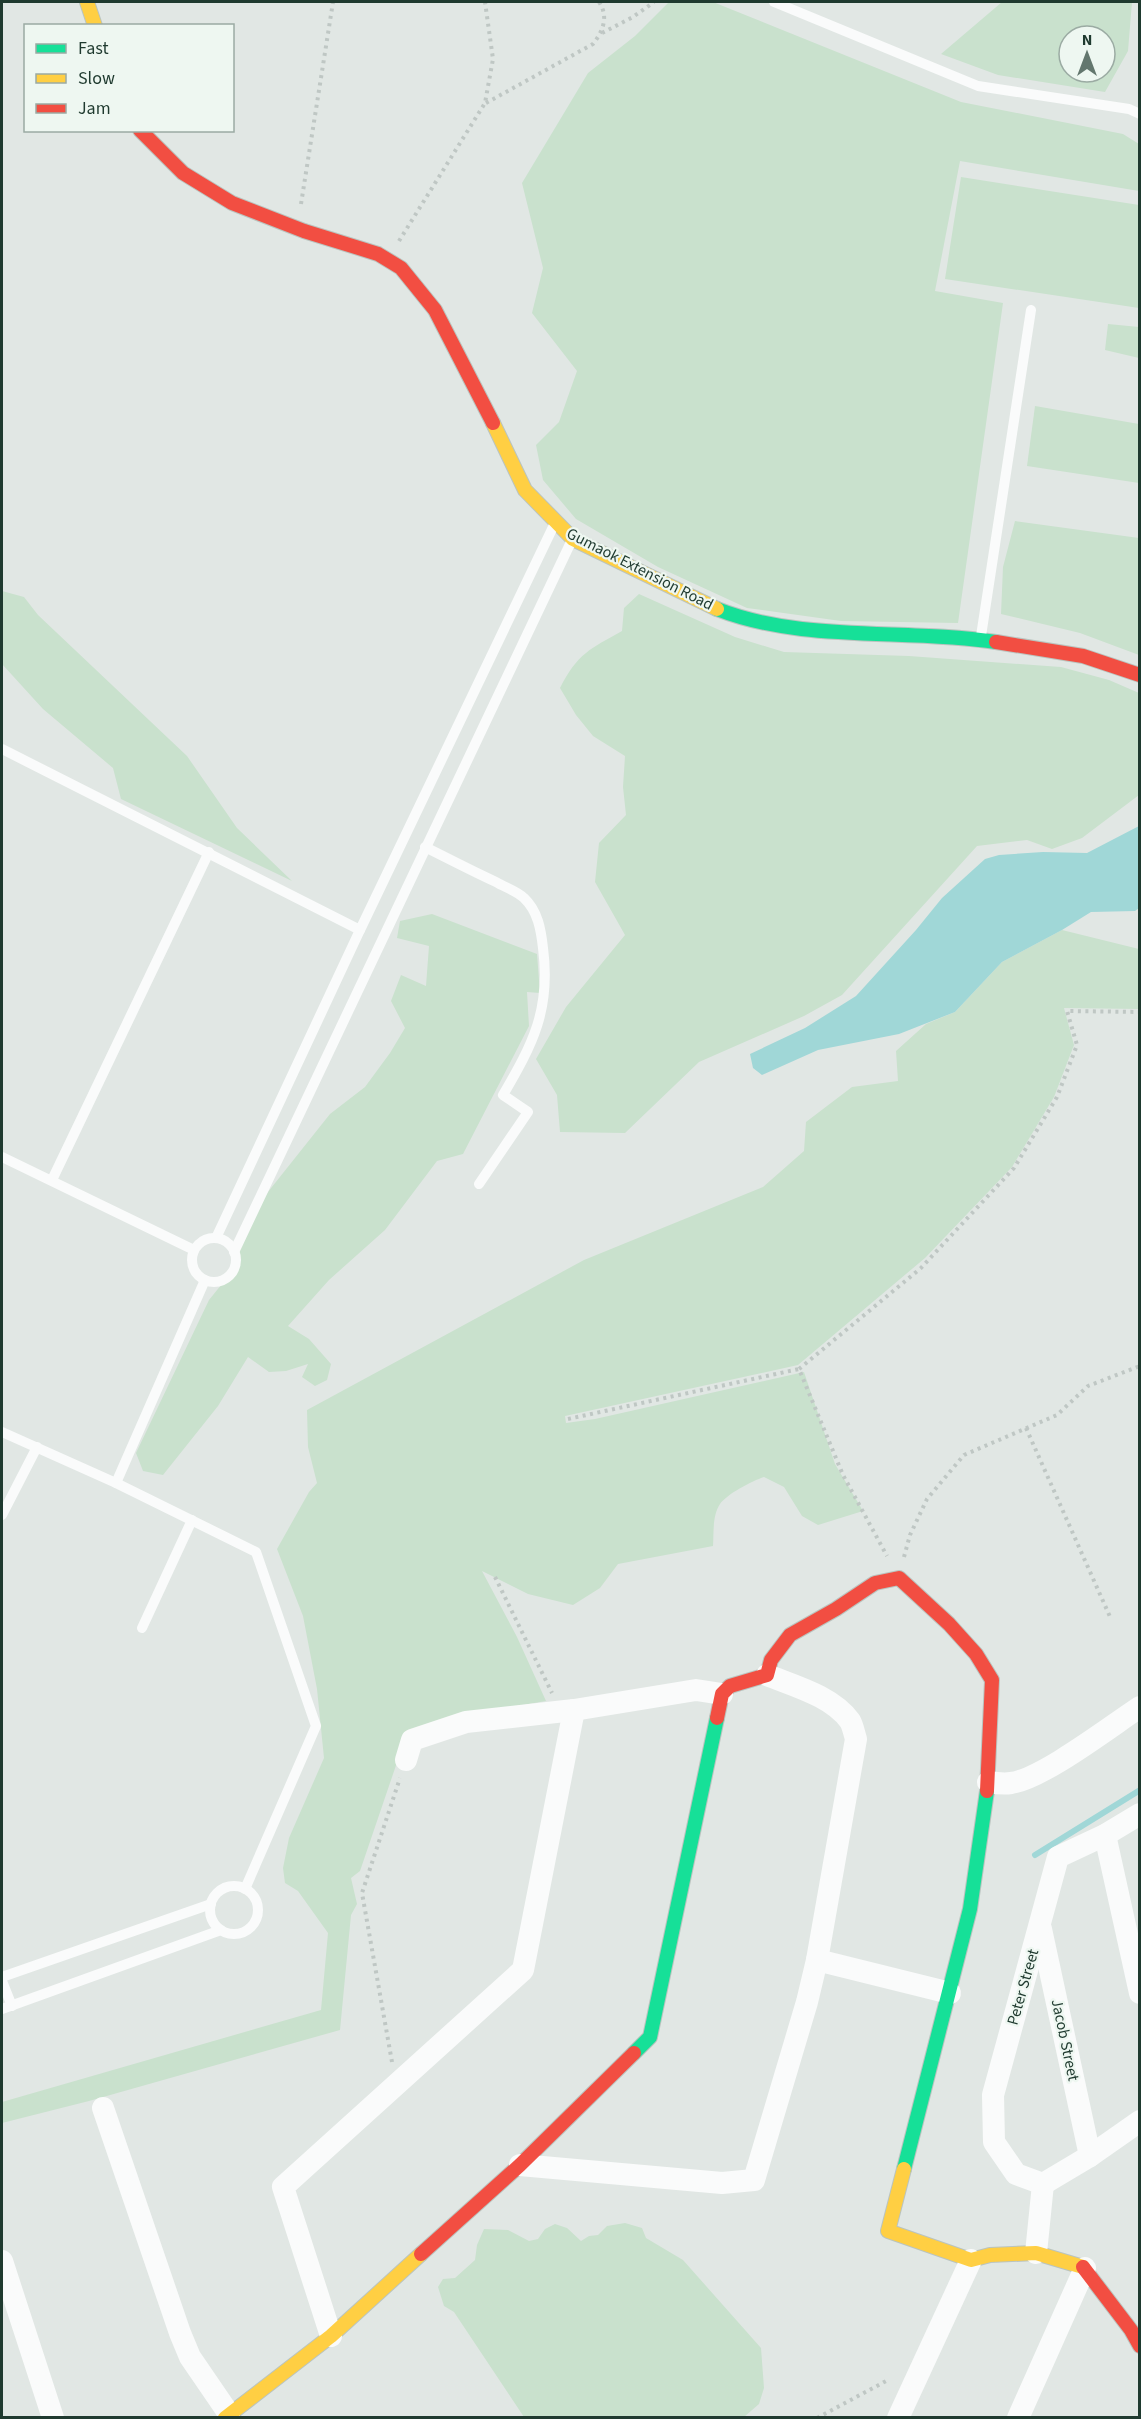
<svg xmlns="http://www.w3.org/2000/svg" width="1141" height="2419" viewBox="0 0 1141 2419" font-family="'Source Sans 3',sans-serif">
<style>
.green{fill:#c9e1cd;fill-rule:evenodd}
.water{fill:#a0d7d7}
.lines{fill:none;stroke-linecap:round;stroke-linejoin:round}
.stream{stroke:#a0d7d7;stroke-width:6}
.fast-casing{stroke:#bac4bf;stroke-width:16}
.slow-casing{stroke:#bac4bf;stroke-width:16}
.jam-casing{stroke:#bac4bf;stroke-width:16}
.path{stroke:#bfc7c4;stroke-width:4;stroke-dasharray:3 4.5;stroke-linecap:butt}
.lane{stroke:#fafbfb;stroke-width:10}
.street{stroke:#fafbfb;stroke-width:22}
.fast{stroke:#16e098;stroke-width:14}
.slow{stroke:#ffcf43;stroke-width:14}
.jam{stroke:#f24e42;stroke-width:14}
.labels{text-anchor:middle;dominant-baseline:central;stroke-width:4.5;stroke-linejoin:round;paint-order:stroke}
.street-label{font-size:16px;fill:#1f3a2f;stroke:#eef7f1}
</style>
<rect width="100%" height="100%" fill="#e1e7e4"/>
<!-- green -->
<g class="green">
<path d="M669,2H713L961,102L1123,134L1139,144V191L960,161L935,291L1003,303L958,623L841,621L747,608L658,567L576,519L543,480L536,445L559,422L577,371L532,313L543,268L522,183L588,73L635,36Z"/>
<path d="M1002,2H1132L1128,51L1105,92L998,75L941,54ZM1069,36H1105V72H1069Z"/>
<path d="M961,177L1139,205V308L945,279Z"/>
<path d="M1108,324L1139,327V358L1105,350Z"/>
<path d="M1035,406L1139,424V483L1027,466Z"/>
<path d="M1015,521L1139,538V655L1080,633L1001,614L1003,567Z"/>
<path d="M2,591L24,597L38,615L187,756L237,828L292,881L121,799L113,768L43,709L2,664Z"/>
<path d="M639,594L735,637L784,652L909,656L1061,667L1109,680L1139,693V795L1082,838L1052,849L1027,840L977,846L842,995L804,1016L699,1062L625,1133L560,1132L557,1095L536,1059L566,1007L625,935L595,882L599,843L626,815L623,787L625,756L593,736L576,715L560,688C578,653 590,649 622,631L624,608Z"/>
<path d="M432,914L537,954L540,993L527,992L529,1026L463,1154L437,1161L385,1230L329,1280L288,1326L309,1339L331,1364L327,1380L315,1386L302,1377L308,1364L286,1371L269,1372L248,1357L218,1406L163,1475L143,1471L136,1453L209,1300L230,1274L256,1207L330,1114L365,1087L390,1053L405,1028L391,1001L401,975L426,986L429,946L397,938L400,921Z"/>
<path d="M1062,930L1139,949V1009L1064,1008L1074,1045L1054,1097L1012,1167L925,1258L798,1365L565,1416L566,1423L595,1419L804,1372L835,1464L863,1511L818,1525L802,1516L784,1487L764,1477C752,1481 727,1494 720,1504C712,1516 714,1533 713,1546L618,1564L600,1588L573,1605L528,1594L482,1571L517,1637L546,1701L465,1715L406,1736L360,1871L351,1878L357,1904L351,1915L340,2030L89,2101L2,2123V2102L321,2010L328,1933L298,1891L285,1883L283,1868L289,1838L324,1758L317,1689L303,1616L277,1549L309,1492L317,1483L308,1447L307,1410L584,1260L763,1187L804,1151L806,1122L852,1087L898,1081L896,1051L926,1024L955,1012L1002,962Z"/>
<path d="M625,2223L642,2228L646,2238L683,2260L761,2348L764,2388L759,2404L744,2417H524L454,2312L444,2306L438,2287L443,2279L455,2278L475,2260L477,2245L484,2229L508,2230L529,2241L538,2239L545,2229L555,2224L567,2228L581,2241L589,2236L598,2235L607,2226Z"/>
</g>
<!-- water -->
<path class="water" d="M1139,826V908L1135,911L1091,912L1062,930L1002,962L955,1012L899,1034L818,1050L762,1075L753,1068L750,1054L805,1028L856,996L916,930L942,898L985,859L999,855L1043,852L1087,853Z"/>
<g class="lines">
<!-- stream -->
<path class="stream" d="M1035,1855L1140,1790"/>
<!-- fast casing -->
<g class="fast-casing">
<g id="fast">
<path d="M717,609C803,643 905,628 996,642"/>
<path d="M634,2053L650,2037L717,1718"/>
<path d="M904,2169L970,1909L987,1791"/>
</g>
</g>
<!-- slow casing -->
<g class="slow-casing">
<g id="slow">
<path d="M87,2L95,26"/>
<path d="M493,423L525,490L573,539L717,609"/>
<path d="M904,2169L888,2231L971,2260L990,2255L1036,2253L1083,2267"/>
<path d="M225,2418L331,2336L421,2254"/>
</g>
</g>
<!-- jam casing -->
<g class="jam-casing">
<g id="jam">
<path d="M140,130L183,173L232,203L304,231L378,254L401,268L435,310L493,423"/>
<path d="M996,642L1083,656L1140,675"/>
<path d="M717,1718L722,1694L730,1686L767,1675L771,1660L790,1635L836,1609L875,1583L899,1578L949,1624L976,1654L992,1680L987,1791"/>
<path d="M421,2254L520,2165L634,2053"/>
<path d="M1083,2267L1131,2330L1140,2346"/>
</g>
</g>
<!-- path -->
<g class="path">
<path d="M602,33L633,17L654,2"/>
<path d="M486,103L593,44C603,31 609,17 599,2"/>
<path d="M301,204L333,2"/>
<path d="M399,241L485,103L493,59L485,2"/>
<path d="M799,1369L921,1268L1014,1168L1057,1097L1077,1045L1067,1011L1140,1012"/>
<path d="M568,1419L799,1369L843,1475L887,1556"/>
<path d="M1026,1428L1111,1619"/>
<path d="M904,1557L910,1535L927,1499L964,1455L1057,1415L1088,1386L1140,1366"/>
<path d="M495,1577L552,1693"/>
<path d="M392,2062L362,1893L400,1778"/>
<path d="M817,2418L888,2380"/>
</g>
<!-- lane -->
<g class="lane">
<path d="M774,2L978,86L1129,109L1140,114"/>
<path d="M981,636L1031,310"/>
<path d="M2,749L360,930L554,525"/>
<path d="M425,847C449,859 472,871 496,882C504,887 517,891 524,898C538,911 541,930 543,948C551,1009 533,1044 503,1095L528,1112L479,1184"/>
<path d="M2,1157L194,1250"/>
<path d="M52,1180L209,852"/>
<path d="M216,1238L360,930"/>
<circle cx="214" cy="1260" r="22"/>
<path d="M234,1252L571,542"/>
<path d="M2,1432L116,1483L256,1552L316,1726L245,1889"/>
<path d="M116,1483L205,1280"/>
<path d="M2,1515L37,1447"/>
<path d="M142,1628L192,1520"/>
<circle cx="234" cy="1910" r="24"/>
<path d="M2,1977L211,1904"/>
<path d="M2,1981L12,2006"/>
<path d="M2,2009L221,1930"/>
</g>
<!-- street -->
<g class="street">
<path d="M406,1760L412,1740L466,1722L574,1710L696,1690L722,1694"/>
<path d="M988,1782C995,1783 1004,1784 1011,1783C1042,1779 1111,1726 1140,1707"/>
<path d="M1105,1835L1140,1993"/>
<path d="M1041,1929L1090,2156"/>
<path d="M817,1960L950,1993"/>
<path d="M103,2108L180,2333L190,2357L229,2414"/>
<path d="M520,2165L722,2183L754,2180L807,2002L817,1960L856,1739C854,1733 853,1726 850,1721C832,1696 794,1686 767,1675"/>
<path d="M1043,2184L1016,2174L994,2142L993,2095L1058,1857L1105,1835L1140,1814"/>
<path d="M1043,2184L1090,2156L1140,2121"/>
<path d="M1036,2253L1043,2184"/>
<path d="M2,2261L53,2418"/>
<path d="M331,2336L283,2187L523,1970L574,1710"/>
<path d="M898,2418L971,2260"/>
<path d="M1018,2418L1085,2268"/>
</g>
<!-- fast -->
<use href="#fast" class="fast"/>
<!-- slow -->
<use href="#slow" class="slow"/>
<!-- jam -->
<use href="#jam" class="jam"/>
</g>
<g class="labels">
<!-- street labels -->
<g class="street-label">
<text transform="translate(640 569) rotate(27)">Gumaok Extension Road</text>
<text transform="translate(1023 1987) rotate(-74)">Peter Street</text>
<text transform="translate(1065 2040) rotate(78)">Jacob Street</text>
</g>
</g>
<!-- border -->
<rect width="1141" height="2419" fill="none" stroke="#1f3a2f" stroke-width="6"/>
<!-- legend -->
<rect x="24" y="24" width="210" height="108" fill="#eef7f1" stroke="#9baba3" stroke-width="1.5"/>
<rect x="36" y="44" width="30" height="9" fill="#16e098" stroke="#9baba3" stroke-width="1.5"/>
<text x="78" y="54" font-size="18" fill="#1f3a2f">Fast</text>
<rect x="36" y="74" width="30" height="9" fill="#ffcf43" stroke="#9baba3" stroke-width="1.5"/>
<text x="78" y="84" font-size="18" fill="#1f3a2f">Slow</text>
<rect x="36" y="104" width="30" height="9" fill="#f24e42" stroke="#9baba3" stroke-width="1.5"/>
<text x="78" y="114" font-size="18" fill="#1f3a2f">Jam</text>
<!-- north arrow -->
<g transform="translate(1087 54)"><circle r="28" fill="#eef7f1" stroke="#9baba3" stroke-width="1.5"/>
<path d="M0-4.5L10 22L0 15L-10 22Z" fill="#63776e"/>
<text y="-9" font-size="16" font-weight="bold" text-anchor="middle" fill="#1f3a2f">N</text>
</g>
</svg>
